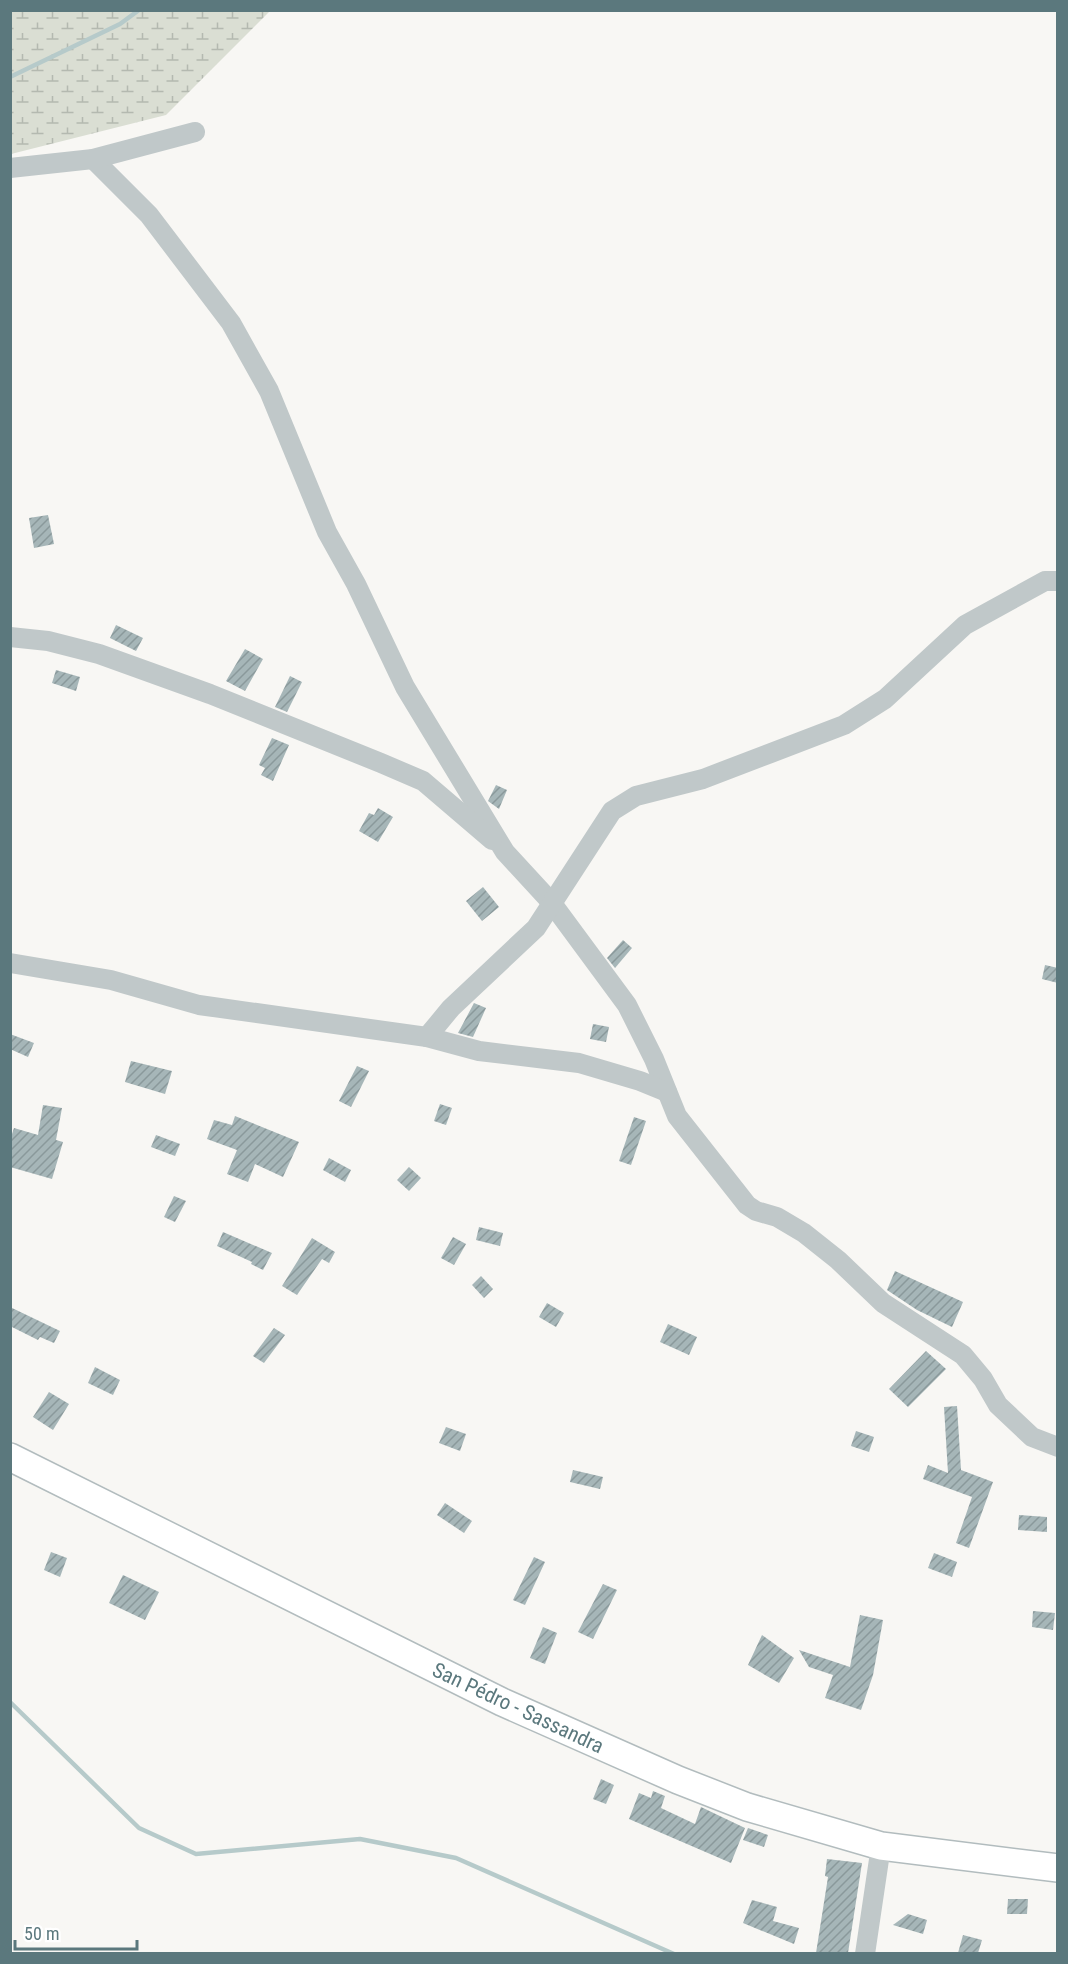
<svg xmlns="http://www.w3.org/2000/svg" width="1068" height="1964" viewBox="0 0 1068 1964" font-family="'Roboto Condensed',sans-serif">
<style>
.wetland{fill:url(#wetland-marsh)}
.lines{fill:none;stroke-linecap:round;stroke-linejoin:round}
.stream{stroke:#b6caca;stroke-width:4.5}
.building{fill:url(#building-hatch)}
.secondary-casing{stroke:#b2bcbe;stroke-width:30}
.minor{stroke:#c0c8c9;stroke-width:20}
.secondary{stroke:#fff;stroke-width:27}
.labels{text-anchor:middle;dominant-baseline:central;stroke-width:6;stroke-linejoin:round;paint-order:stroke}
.street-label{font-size:21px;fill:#5b787d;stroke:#fff}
</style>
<defs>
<pattern id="wetland-marsh" width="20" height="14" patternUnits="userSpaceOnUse" patternTransform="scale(1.5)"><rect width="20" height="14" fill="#daded3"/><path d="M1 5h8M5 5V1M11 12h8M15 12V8" fill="none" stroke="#b4b9b0"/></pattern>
<pattern id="building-hatch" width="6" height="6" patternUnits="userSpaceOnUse" patternTransform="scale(1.5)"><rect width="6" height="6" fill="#a6b6b8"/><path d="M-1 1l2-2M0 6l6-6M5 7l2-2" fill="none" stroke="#8a999b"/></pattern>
</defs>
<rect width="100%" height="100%" fill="#f8f7f4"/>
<!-- wetland -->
<path class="wetland" d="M10,11L11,10L270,11L166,115L11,154Z"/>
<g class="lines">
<!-- stream -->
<g class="stream">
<path d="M10,77L120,24L139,10"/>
<path d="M10,1702L139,1828L196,1854L360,1839L456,1858L674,1954"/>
</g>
</g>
<!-- building -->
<g class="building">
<path d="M48,515L54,544L34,548L29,518Z"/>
<path d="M116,625L143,638L136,651L110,638Z"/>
<path d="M245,649L263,659L245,691L226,681Z"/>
<path d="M56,670L80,677L76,691L52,683Z"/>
<path d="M290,676L302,682L287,712L275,707Z"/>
<path d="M272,738L289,745L273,781L261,775L265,768L259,765Z"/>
<path d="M496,785L507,790L499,809L488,801Z"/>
<path d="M378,808L393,817L378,842L359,831L369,813L374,815Z"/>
<path d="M483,887L499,907L482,921L466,901Z"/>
<path d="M623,940L632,948L615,968L607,958Z"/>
<path d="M1045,965L1058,968V983L1042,979Z"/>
<path d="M474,1003L486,1008L473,1037L458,1033Z"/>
<path d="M593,1024L609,1027L606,1042L590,1039Z"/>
<path d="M10,1034L34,1043L28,1057L10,1049Z"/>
<path d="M131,1061L172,1071L165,1094L125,1082Z"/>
<path d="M357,1066L369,1071L351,1107L339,1101Z"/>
<path d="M440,1104L452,1108L446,1125L434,1121Z"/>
<path d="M43,1105L62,1108L56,1140L63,1142L52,1179L10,1167V1140L14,1128L38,1135Z"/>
<path d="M235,1116L299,1142L283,1177L255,1164L248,1182L227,1174L237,1150L207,1139L214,1120L232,1125Z"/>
<path d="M634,1117L646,1121L631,1165L619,1161Z"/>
<path d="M156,1135L180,1144L175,1156L151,1147Z"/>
<path d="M329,1158L351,1170L345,1182L323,1170Z"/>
<path d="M409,1167L421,1178L409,1191L397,1180Z"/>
<path d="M174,1196L186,1201L175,1222L164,1217Z"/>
<path d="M479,1227L503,1233L500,1246L476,1240Z"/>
<path d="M223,1232L272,1253L263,1270L251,1264L252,1262L217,1246Z"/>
<path d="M453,1237L466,1244L454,1265L441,1258Z"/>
<path d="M312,1238L335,1252L329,1263L322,1259L297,1295L282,1286Z"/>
<path d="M895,1271L963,1302L952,1327L917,1310L887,1290Z"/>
<path d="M481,1276L493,1289L484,1298L472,1285Z"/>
<path d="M547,1303L564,1313L556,1327L539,1317Z"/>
<path d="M10,1307L60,1331L54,1343L40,1337L38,1340L10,1326Z"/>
<path d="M668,1324L697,1337L689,1355L660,1342Z"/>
<path d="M274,1328L285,1335L264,1363L253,1356Z"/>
<path d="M926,1351L946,1369L908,1407L889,1389Z"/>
<path d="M95,1367L120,1380L113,1395L88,1383Z"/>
<path d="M49,1392L69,1404L53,1430L33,1417Z"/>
<path d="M957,1406L961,1470L993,1482L969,1548L956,1543L972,1497L923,1479L928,1465L948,1473L944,1407Z"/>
<path d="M446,1427L466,1434L460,1451L439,1443Z"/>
<path d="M856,1431L874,1437L869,1452L851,1446Z"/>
<path d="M573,1470L603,1477L600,1489L570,1482Z"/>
<path d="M445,1503L472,1521L464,1533L437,1515Z"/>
<path d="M1019,1515L1047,1517V1532L1018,1530Z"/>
<path d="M51,1552L67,1558L60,1577L44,1570Z"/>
<path d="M934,1553L957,1562L952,1577L928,1568Z"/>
<path d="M534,1557L545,1562L525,1605L513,1600Z"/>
<path d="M123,1575L159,1592L145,1620L109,1603Z"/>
<path d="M603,1584L617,1590L593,1639L578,1632Z"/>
<path d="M1033,1611L1055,1613L1053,1630L1032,1627Z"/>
<path d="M860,1615L883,1620L873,1675L861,1710L825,1698L833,1675L809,1667L799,1650L850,1667Z"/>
<path d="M543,1627L557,1633L545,1664L530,1658Z"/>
<path d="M762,1635L794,1658L779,1683L748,1665Z"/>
<path d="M601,1779L614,1785L606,1804L593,1799Z"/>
<path d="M653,1791L665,1796L661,1808L695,1824L701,1807L745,1828L731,1863L629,1819L639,1793L651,1798Z"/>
<path d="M748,1828L768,1835L764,1847L743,1840Z"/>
<path d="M827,1859L862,1863L848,1953H816L828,1877L825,1876Z"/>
<path d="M1008,1899H1028L1027,1914H1007Z"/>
<path d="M752,1900L777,1907L773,1921L799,1928L794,1944L743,1923Z"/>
<path d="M908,1914L927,1920L923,1934L893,1925Z"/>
<path d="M963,1935L982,1940L978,1953H958Z"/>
</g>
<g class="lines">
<!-- secondary casing -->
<g class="secondary-casing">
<path id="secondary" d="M10,1457L502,1702L678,1780L747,1807L881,1846L1058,1868"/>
</g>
<!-- minor -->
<g class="minor">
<path d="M93,159L149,215L231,323L269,391L327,532L356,584L405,687L505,852L551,902L627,1005L654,1059L677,1116L747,1205L756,1211L777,1217L804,1233L838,1260L883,1303L963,1355L983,1379L998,1405L1032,1437L1058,1447"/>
<path d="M10,168L93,159L195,132"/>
<path d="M10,637L48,641L99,654L210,694L381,763L423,781L492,840"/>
<path d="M10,963L111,980L199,1005L427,1037L479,1051L579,1063L640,1081L667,1092"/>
<path d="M427,1037L451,1008L536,928L612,811L636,796L703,779L844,725L885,699L965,625L1045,581H1058"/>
<path d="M865,1954L881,1846"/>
</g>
<!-- secondary -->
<use href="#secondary" class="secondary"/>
</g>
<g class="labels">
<!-- street labels -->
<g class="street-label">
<text transform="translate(518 1708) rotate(25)">San Pédro - Sassandra</text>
</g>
</g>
<!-- border -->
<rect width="1068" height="1964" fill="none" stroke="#5b787d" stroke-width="24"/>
<!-- scale -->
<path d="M15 1940v9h122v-9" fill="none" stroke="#5b787d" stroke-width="3"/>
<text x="24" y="1940" font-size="18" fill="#5b787d" stroke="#ffffff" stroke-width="4.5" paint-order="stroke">50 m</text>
</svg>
